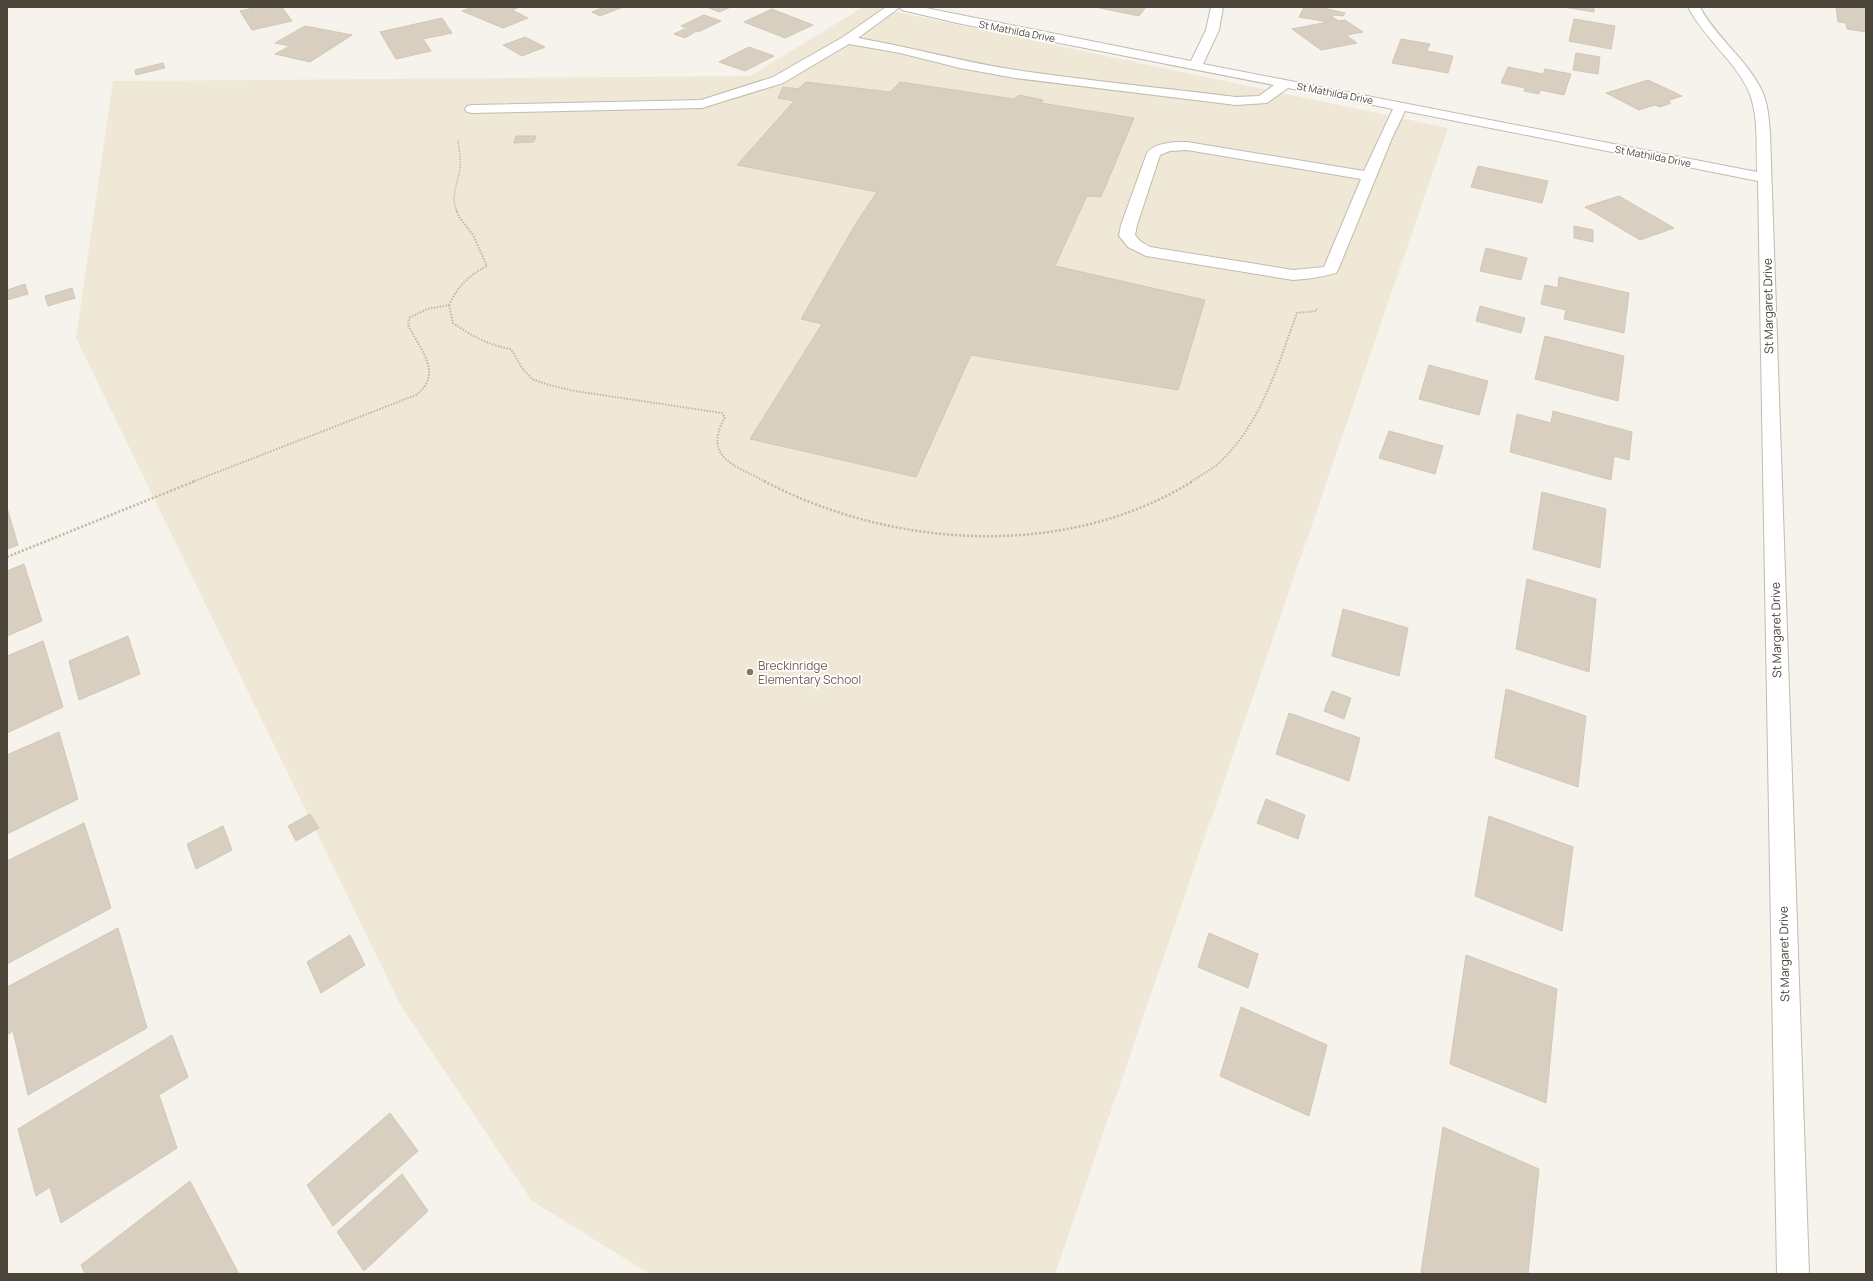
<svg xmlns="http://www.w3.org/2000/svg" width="1873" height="1281" viewBox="0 0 1873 1281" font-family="Manrope,sans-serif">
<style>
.education{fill:#efe8d6}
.building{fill:#d8cfc1;stroke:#d3c7b4}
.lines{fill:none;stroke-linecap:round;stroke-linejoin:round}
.minor-casing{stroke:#c2bbae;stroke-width:2}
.path-far2{stroke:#c4b79f;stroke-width:1.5;stroke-dasharray:1 1;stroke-linecap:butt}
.path-far1{stroke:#c4b79f;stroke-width:2;stroke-dasharray:1.5 1.5;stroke-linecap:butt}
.path{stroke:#c4b79f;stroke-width:2.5;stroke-dasharray:2 2;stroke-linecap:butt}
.minor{fill:#fff;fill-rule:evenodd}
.education-dot{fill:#8d6e63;stroke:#fff;stroke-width:1.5}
.labels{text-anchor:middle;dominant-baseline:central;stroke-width:3.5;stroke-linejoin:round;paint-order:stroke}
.far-street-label{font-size:10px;fill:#4b4439;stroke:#fff}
.street-label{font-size:12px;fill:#4b4439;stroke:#fff}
.education-label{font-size:12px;fill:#785e54;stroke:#fff;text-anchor:start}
</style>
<rect width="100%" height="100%" fill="#f6f3ec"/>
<!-- education -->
<path class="education" d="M863,7H873L1448,128L1055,1274H650L532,1201L401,1006L76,338L113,81L750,76Z"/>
<!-- building -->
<g class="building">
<path d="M258,7H282L292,21L252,30L240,11Z"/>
<path d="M472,7H520L512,10L528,18L503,28L462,11Z"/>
<path d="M604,7H623L600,16L592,12Z"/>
<path d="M707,7H731L719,12Z"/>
<path d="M1095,7H1146L1139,16Z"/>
<path d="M1304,7H1319L1345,13L1343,16L1334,15L1332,17L1339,21L1345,20L1363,32L1346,35L1357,43L1321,50L1292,29L1328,22L1299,17Z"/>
<path d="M1563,7H1594V12Z"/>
<path d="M1836,7H1866V32L1847,29L1846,23L1838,22Z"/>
<path d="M772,9L813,25L785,38L744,22Z"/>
<path d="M704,15L721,21L698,32L681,26Z"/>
<path d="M442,18L452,33L423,39L431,51L396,59L380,32Z"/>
<path d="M1574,19L1615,26L1611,49L1569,41Z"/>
<path d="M305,26L352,35L310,62L275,54L290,46L275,43Z"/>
<path d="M684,29L695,32L685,38L674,34Z"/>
<path d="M525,37L545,47L522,56L503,45Z"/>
<path d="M1401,39L1430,44L1427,51L1453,56L1448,73L1392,63Z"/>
<path d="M749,47L774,56L745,71L719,62Z"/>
<path d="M1576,53L1600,57L1598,74L1573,70Z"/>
<path d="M163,63L165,68L136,75L135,70Z"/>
<path d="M1508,67L1543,74L1545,69L1571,74L1564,95L1540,90L1539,94L1524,91L1525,88L1501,83Z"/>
<path d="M1648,80L1682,96L1667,101L1671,103L1660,107L1655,105L1639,110L1606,93Z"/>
<path d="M806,82L890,92L900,82L1014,99L1019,95L1043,100L1041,103L1134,118L1101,197L1087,196L1055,266L1205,300L1178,390L971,355L916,477L750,439L822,324L801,319L855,225L877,192L737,165L794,101L778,98L783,87L798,89Z"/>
<path d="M516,136H536L534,142L514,143Z"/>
<path d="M1478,166L1548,181L1542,203L1471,187Z"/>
<path d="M1619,196L1674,228L1640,240L1585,207Z"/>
<path d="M1574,226L1593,230V242L1574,238Z"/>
<path d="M1486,248L1527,258L1521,280L1480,271Z"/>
<path d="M1559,277L1629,293L1624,333L1564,319L1566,310L1541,304L1545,285L1558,288Z"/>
<path d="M25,284L28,294L7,300V290Z"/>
<path d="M72,288L75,298L48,306L45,296Z"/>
<path d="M1480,306L1525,318L1521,333L1476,321Z"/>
<path d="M1545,336L1624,356L1618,401L1535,379Z"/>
<path d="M1429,365L1488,381L1479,415L1419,399Z"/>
<path d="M1553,411L1632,432L1629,460L1614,456L1611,480L1510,452L1517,414L1551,423Z"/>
<path d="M1389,431L1443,446L1435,474L1379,458Z"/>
<path d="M1542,492L1606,509L1600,568L1533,549Z"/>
<path d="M7,508L18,545L7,549Z"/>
<path d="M24,564L42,621L7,636V571Z"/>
<path d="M1527,579L1596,599L1589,672L1516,649Z"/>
<path d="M1343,609L1408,628L1399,676L1332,656Z"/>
<path d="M128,636L140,674L79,700L69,661Z"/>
<path d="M43,641L63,707L7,733V656Z"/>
<path d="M1506,689L1586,716L1578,787L1495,758Z"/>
<path d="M1332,691L1351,698L1344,719L1324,711Z"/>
<path d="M1289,713L1360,738L1349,781L1276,754Z"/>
<path d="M59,732L78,799L7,834V755Z"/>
<path d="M1266,799L1305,815L1298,839L1257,823Z"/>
<path d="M310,814L319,828L296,841L288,826Z"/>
<path d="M1489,816L1573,847L1562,931L1475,896Z"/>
<path d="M84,823L111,908L7,964V861Z"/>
<path d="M223,826L232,850L196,869L187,844Z"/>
<path d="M118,928L147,1028L28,1095L13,1031L7,1035V987Z"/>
<path d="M1209,933L1258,954L1248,988L1198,967Z"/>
<path d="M350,935L365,965L321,993L307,962Z"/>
<path d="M1466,955L1557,989L1546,1103L1450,1064Z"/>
<path d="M1241,1007L1327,1045L1309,1116L1220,1076Z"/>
<path d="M172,1035L188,1077L159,1095L177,1148L61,1223L50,1187L36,1196L18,1129Z"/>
<path d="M390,1113L418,1151L333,1226L307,1185Z"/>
<path d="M1443,1127L1539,1169L1528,1274H1425L1421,1272Z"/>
<path d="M402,1174L428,1211L364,1271L337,1232Z"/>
<path d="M190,1181L239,1274H85L81,1265Z"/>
</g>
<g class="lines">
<!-- minor casing -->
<g class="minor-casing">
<path id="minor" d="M886,7H900L858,38C911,47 962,62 1016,70C1089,81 1163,88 1236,97L1259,96L1274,85L957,23L902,10L900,7H921L1191,61L1206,30L1211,7H1223L1219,30L1203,64L1757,172C1756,146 1759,117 1749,92C1736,62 1704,38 1688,7H1700C1716,38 1747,59 1762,91C1768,104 1769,119 1770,133L1809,1274H1777L1758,181L1405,111L1392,138L1338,270L1336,273C1321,277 1308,279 1293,280L1146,256L1128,247L1119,236L1121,225L1147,153C1155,142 1175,142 1187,142L1364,171L1393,109L1288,88L1267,103L1236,105L1015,78L960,68L900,53L849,44L783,83L702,108L472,113L467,112L465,109L467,106L472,105L701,100L773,77L843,37ZM1187,150L1361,179L1324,267L1293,270L1150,247L1140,241L1135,235L1137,225L1160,155L1170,151Z"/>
</g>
<!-- path-far2 -->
<path class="path-far2" d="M457,211C450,197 458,183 460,169C461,160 459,149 458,140"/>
<!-- path-far1 -->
<g class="path-far1">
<path d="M449,305L453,323C472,336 488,345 511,349L522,368L532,379L549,385L575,391L722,413L725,417C702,459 736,465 766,482"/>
<path d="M192,482L416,395C444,374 420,349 408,325L409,318L427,309L449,305C457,287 469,275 487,266L473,235L460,218L456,210"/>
<path d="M1191,482C1201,475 1213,469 1221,461C1262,422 1278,364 1297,313L1316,311L1317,309"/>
</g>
<!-- path -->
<g class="path">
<path d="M764,481C893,549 1066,560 1193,481"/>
<path d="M7,557L195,481"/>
</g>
<!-- minor -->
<use href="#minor" class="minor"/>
</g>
<!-- markers -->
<circle class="education-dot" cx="750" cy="672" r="4"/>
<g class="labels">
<!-- far-street labels -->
<g class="far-street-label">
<text transform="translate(1017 31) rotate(11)">St Mathilda Drive</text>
<text transform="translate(1335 93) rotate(11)">St Mathilda Drive</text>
<text transform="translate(1653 156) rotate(11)">St Mathilda Drive</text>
</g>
<!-- street labels -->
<g class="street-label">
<text transform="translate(1768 306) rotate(-91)">St Margaret Drive</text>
<text transform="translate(1776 630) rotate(-91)">St Margaret Drive</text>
<text transform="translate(1784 954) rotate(-91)">St Margaret Drive</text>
</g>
<!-- education labels -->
<g class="education-label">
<text x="758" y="665">Breckinridge<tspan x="758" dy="14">Elementary School</tspan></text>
</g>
</g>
<!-- border -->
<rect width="1873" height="1281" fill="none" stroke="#4b4439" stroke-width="16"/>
</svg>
